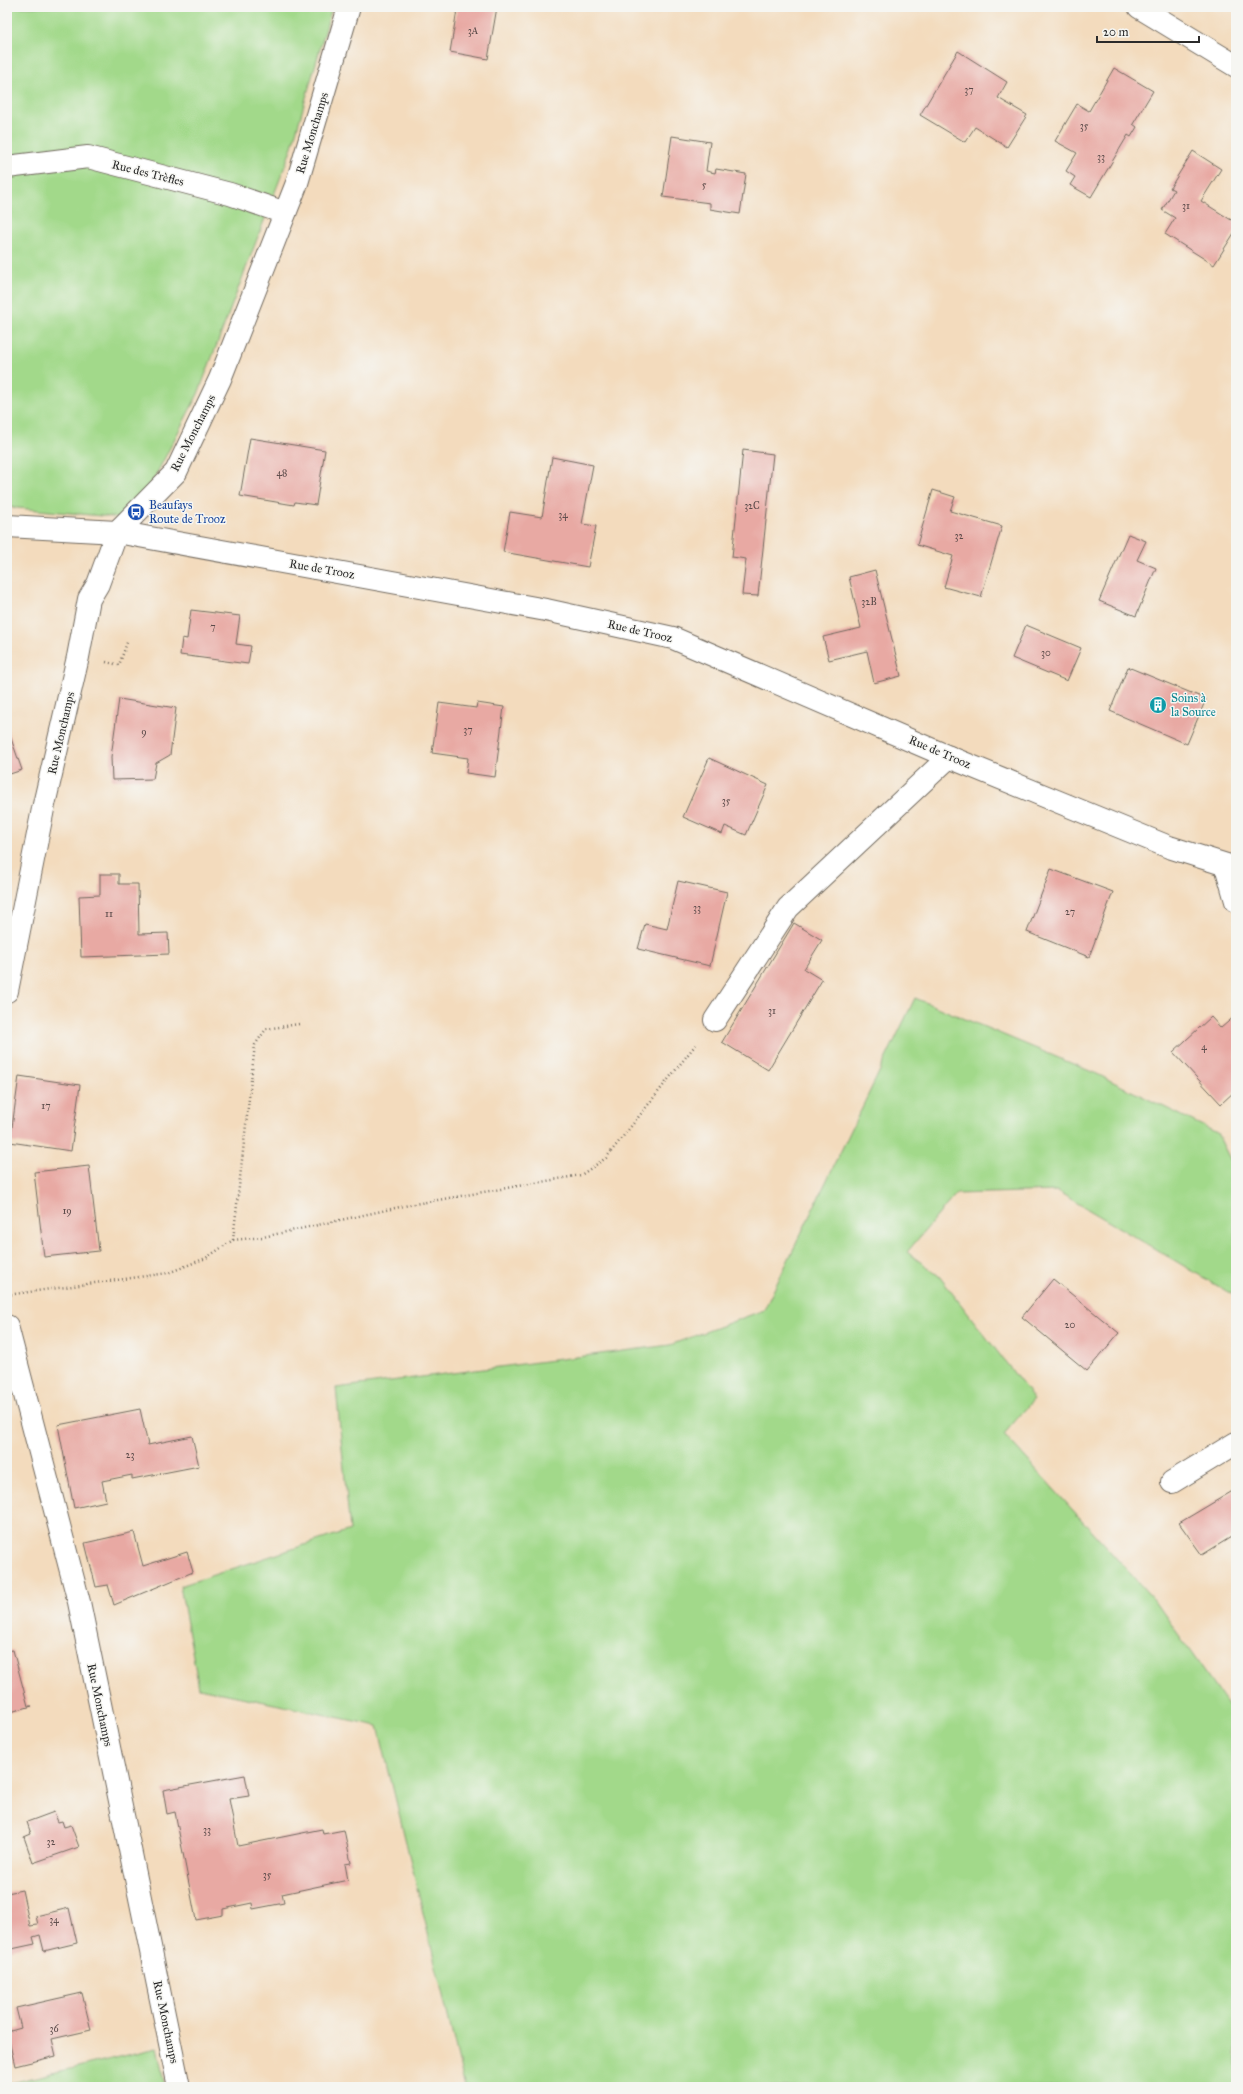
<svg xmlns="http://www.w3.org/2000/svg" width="1243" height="2094" viewBox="0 0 1243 2094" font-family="'IM FELL Great Primer',serif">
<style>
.green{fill:#a2d98a;stroke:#66825a}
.building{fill:#e8a9a3}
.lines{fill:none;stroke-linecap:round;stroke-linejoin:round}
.minor-casing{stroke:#71695e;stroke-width:24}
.tertiary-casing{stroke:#71695e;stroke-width:24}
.primary-casing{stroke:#71695e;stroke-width:24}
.path{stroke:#71695e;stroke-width:2.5;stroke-dasharray:1 3;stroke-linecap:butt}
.minor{stroke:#fff;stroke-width:22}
.tertiary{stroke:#fff;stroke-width:22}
.primary{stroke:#fff;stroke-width:22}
.labels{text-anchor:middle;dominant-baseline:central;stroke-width:3;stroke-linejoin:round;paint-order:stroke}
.number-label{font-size:10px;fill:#5a4a49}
.street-label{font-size:12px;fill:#2b2b2b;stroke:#f6f6f2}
.transit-label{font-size:12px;fill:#164399;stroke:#f6f6f2;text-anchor:start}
.culture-label{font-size:12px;fill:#0d838f;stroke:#f6f6f2;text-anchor:start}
</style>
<rect width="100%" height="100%" fill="#f6f6f2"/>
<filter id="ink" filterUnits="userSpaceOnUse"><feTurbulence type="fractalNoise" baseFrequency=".025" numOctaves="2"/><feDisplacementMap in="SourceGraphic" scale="8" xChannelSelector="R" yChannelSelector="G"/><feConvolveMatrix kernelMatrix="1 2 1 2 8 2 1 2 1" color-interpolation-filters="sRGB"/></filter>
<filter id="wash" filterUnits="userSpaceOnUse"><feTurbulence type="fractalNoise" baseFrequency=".012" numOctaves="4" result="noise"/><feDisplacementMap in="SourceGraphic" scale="16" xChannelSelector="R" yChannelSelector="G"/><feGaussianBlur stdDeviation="0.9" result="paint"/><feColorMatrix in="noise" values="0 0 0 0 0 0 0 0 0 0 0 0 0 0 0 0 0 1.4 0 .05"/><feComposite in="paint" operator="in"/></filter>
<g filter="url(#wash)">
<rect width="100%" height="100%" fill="#f3dbbd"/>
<!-- green -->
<g class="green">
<path d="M7,7H332L291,150L198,394L133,519L7,507Z"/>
<path d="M915,998L1097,1074L1217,1133L1236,1171V1291L1233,1295L1057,1191L956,1194L907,1252L939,1276L1034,1399L1004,1434L1155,1601L1236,1717V2087H465L378,1726L199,1688L180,1586L350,1530L336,1388L670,1345L764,1310Z"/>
<path d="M157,2048L165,2087H7V2084Z"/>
</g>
<g id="blocks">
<!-- building -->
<g class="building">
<path d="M447,7H497L488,59L450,52L457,10Z"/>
<path d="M958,51L1007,82L998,98L1027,115L1007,147L975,127L965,142L920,115Z"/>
<path d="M1114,68L1153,91L1133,124L1137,127L1131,137L1128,135L1091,197L1070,185L1075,177L1066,171L1077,153L1055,141L1077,104L1089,111Z"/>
<path d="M672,136L710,142L706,171L715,173L716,169L746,174L740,214L710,209V203L663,197Z"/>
<path d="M1193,151L1221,169L1201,201L1236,223V230L1214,265L1165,234L1175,218L1162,210L1174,190L1170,188Z"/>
<path d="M250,438L325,450L316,505L295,502L294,505L240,496Z"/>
<path d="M743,450L773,454L758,596L742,595L746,559L732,557Z"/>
<path d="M552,457L593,465L582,524L596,526L588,567L503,552L510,512L542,517Z"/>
<path d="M933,490L955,497L950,511L1002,526L981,597L944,587L953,556L917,545Z"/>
<path d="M1128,534L1146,541L1137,560L1156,568L1136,616L1099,601Z"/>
<path d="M875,570L901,676L874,683L867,651L829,660L823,637L861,628L849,577Z"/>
<path d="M191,610L240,616L236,644L251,646L248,664L180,655L182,638L187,639Z"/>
<path d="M1026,625L1081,648L1067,681L1012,658Z"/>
<path d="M1128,667L1206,699L1187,744L1110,711Z"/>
<path d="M119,699L176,708L170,755L156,763L153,779L112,780L111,757Z"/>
<path d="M439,703L476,708L477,703L504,707L495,777L466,773L468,758L432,753Z"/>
<path d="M7,727L22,770L7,775Z"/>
<path d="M709,758L768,785L746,835L725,826L722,834L683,817Z"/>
<path d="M1051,869L1113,892L1089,957L1027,932Z"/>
<path d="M100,874H119V884H138L139,934L168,933L169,954L81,957L79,896L100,895Z"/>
<path d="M678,881L727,892L710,966L638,949L645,924L667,929Z"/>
<path d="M794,923L822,940L804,969L822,980L768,1070L722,1042Z"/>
<path d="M1236,1015V1090L1221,1104L1173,1052L1211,1017L1221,1028Z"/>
<path d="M19,1076L80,1085L71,1151L10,1142Z"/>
<path d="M89,1166L99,1251L44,1257L34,1172Z"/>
<path d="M1053,1279L1119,1333L1087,1371L1022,1317Z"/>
<path d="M140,1409L148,1445L192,1436L199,1466L132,1479V1475L102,1481L106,1501L74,1508L58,1425Z"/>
<path d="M1236,1489V1534L1202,1555L1179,1523Z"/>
<path d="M134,1532L143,1566L187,1552L193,1572L114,1605L108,1585L96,1587L85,1543Z"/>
<path d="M13,1650L28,1706H32L7,1713V1651Z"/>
<path d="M245,1775L249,1796L229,1799L238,1846L322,1829L323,1834L344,1830L351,1863L345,1864L348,1880L282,1894L284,1903L253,1909L252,1903L223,1909V1915L196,1920L175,1812L167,1814L163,1790Z"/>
<path d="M54,1812L58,1822L62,1821L64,1827L71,1825L79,1847L33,1863L24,1837L31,1834L27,1822Z"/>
<path d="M22,1890L30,1926L38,1925L36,1916L69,1908L77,1943L44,1951L40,1935L33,1937L35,1944L7,1950V1893Z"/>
<path d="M82,1993L91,2030L52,2039L56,2056L15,2066L7,2032L21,2028L16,2008Z"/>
</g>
</g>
</g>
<g filter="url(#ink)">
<use href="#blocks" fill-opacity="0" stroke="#71695e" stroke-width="1"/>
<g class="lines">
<!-- minor casing -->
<g class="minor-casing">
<g id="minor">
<path d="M7,167L88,157L230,194L285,213"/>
<path d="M117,532L546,610L673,638L949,757L1169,847L1236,868"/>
<path d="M1226,866L1236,901"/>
<path d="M7,991L43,809L78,657L89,599L98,584L117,532L176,472L220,379L297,183L349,7"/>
<path d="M715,1020L788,908L949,757"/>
<path d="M7,1326L79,1602L179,2087"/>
<path d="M1172,1482L1236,1443"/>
</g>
</g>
<!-- tertiary casing -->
<g class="tertiary-casing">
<path id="tertiary" d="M7,526L117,532"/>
</g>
<!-- primary casing -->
<g class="primary-casing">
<path id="primary" d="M1139,7L1236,66"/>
</g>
<!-- path -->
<g class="path">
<path d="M106,662L119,665L128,640"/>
<path d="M233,1240L255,1045L266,1029L299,1024"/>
<path d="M7,1295L168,1273L206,1258L233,1240L263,1237L409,1205L581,1175L606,1158L697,1043"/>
</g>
<!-- minor -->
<use href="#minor" class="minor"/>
<!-- tertiary -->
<use href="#tertiary" class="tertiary"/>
<!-- primary -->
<use href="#primary" class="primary"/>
</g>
</g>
<!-- icons -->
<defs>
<g id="bus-disc" transform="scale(0.9)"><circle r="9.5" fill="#1a4fb4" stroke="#f6f6f2"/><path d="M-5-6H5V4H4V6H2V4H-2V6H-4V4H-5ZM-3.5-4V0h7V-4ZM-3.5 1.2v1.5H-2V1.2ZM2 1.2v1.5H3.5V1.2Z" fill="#fff"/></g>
<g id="building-disc" transform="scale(0.9)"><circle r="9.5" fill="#0f9aa8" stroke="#f6f6f2"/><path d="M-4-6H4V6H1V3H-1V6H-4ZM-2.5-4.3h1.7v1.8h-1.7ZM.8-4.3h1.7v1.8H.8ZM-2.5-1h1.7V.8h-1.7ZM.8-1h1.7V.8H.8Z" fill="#fff"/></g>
</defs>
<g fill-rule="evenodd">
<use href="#bus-disc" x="136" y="512"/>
<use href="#building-disc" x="1158" y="705"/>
</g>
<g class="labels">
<!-- number labels -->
<g class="number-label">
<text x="473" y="31">3A</text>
<text x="969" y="90">37</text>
<text x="1084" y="126">35</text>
<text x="1101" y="157">33</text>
<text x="704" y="185">5</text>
<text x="1186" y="206">31</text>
<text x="282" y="473">48</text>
<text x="752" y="506">32C</text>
<text x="563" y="515">34</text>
<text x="959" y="536">32</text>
<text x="869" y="602">32B</text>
<text x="213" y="627">7</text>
<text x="1046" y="653">30</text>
<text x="468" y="730">37</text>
<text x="144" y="732">9</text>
<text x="726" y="801">35</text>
<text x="697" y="908">33</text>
<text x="1070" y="912">27</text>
<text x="109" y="914">11</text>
<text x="772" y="1011">31</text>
<text x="1204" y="1047">4</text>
<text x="46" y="1106">17</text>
<text x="67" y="1211">19</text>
<text x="1070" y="1325">20</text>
<text x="130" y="1455">23</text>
<text x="207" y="1830">33</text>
<text x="51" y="1842">32</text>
<text x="267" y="1875">35</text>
<text x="54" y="1920">34</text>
<text x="54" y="2029">36</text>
</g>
<!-- street labels -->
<g class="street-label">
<text transform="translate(312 133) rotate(-73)">Rue Monchamps</text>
<text transform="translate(148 173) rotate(14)">Rue des Trèfles</text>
<text transform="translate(193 433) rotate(-63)">Rue Monchamps</text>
<text transform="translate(322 569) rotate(10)">Rue de Trooz</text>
<text transform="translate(640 631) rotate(13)">Rue de Trooz</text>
<text transform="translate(61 733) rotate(-77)">Rue Monchamps</text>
<text transform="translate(940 752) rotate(23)">Rue de Trooz</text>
<text transform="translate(100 1705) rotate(78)">Rue Monchamps</text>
<text transform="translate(166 2022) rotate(78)">Rue Monchamps</text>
</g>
<!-- transit labels -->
<g class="transit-label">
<text x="149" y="505">Beaufays<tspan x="149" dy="14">Route de Trooz</tspan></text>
</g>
<!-- culture labels -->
<g class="culture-label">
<text x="1171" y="698">Soins à<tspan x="1171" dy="14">la Source</tspan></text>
</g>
</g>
<!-- margin -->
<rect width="1243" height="2094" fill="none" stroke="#f6f6f2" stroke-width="24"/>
<!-- scale -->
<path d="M1097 36v6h102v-6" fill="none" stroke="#2b2b2b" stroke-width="2"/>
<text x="1103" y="36" font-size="12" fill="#2b2b2b" stroke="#f6f6f2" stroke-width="3" paint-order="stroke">20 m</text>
</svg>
